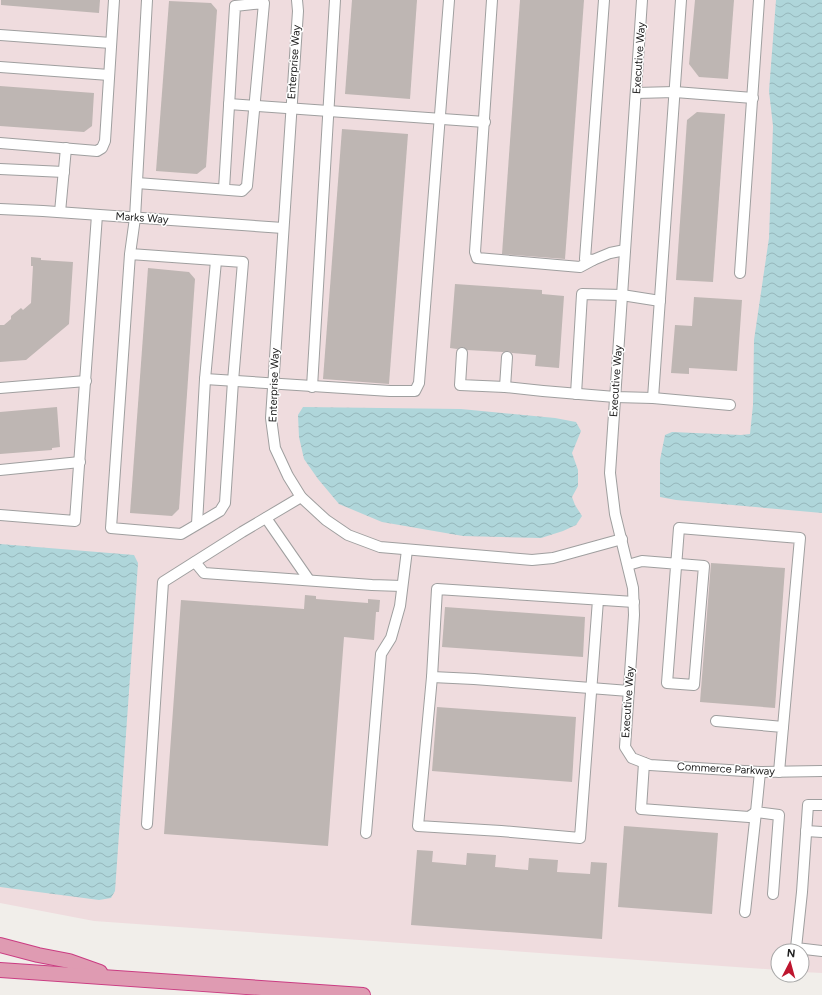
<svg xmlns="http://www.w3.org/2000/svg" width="822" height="995" viewBox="0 0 822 995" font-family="Figtree,sans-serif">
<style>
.commercial{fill:#efdcde}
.water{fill:url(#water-waves)}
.building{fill:#beb6b3}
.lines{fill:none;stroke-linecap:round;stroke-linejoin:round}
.minor-casing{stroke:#9f9f9f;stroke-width:12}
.highway-casing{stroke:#ca3c82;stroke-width:16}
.minor{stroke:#fff;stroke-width:10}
.highway{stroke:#df9bb2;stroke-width:14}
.labels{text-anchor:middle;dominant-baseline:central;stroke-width:3;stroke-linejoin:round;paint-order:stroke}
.street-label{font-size:11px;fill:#222;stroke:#fff}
</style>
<defs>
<pattern id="water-waves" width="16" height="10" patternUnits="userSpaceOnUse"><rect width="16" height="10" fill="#afd6da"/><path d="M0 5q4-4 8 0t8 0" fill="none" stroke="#96b7bb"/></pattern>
</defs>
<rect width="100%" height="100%" fill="#f1eeea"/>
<!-- commercial -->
<path class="commercial" d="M0,0H822V973L802,972V951H778V970L94,921L0,903Z"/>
<!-- water -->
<g class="water">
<path d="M776,0H822V513L676,500L660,497V460L665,435L672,432L741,435L750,434L753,405L754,340L769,238L773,126L769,91Z"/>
<path d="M303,407L461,409L555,418L576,422L581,431L572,453L578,470V486L572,497L575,505L582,516L576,525L563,531L541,538L463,536L382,522L339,504L318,479L304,459L299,437L298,415Z"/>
<path d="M0,544L134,555L138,563L115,891L111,898L99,900L0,887Z"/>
</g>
<!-- building -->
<g class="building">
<path d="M1,0H100L99,13L1,5Z"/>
<path d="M352,0H417L410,99L345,94Z"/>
<path d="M520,0H584L565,259L502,254Z"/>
<path d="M695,0H734L728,79L699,77L689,64Z"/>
<path d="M169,1L211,3L217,10L206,167L197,174L156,171Z"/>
<path d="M0,86L94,93L92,126L84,132L0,126Z"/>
<path d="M697,112L725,114L713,282L676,280L687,120Z"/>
<path d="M342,129L408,134L389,384L323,379Z"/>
<path d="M31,257L41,258V260L73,262L69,324L26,360L0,362V325H4L11,319V316L21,308L23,310L31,303L33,266H31Z"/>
<path d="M148,268L189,272L195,279L179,509L172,516L130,513Z"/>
<path d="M455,284L542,290V294L564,296L559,368L535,366L536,355L512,353L508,351L503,352L467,350L463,347L457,349L450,348Z"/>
<path d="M694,297L742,300L737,371L689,368V374L671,373L675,325L692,326Z"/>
<path d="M57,407L60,447L52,448V450L0,454V412Z"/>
<path d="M711,563L785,568L775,708L700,702Z"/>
<path d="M305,595L316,596V599L368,603V599L380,600L379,612H376L374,640L344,637L328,846L164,834L181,600L304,609Z"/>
<path d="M445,607L585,617L583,657L442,647Z"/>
<path d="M437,707L576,717L572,782L432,771Z"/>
<path d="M624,826L718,833L712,914L618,907Z"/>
<path d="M417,850L433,851L432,862L466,865L467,853L496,855L495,867L528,870L529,858L558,860L557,872L590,874L591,862L607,863L602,939L411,925Z"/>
</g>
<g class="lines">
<!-- minor casing -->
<g class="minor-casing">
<g id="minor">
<path d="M297,0L298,11L271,418L275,448L288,476L301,497L326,520L348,535L380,547L532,560L553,558L622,539"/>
<path d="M492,0L475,252L477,258L580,267L593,260"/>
<path d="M604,0L585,259L593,260L610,253L625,250"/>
<path d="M642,0L610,473L615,514L633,588L634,615L625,747L632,758L650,765L760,772L822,771"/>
<path d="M0,35L111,43"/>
<path d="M0,67L109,75"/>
<path d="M636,93L675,92L753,98"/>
<path d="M229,104L485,122"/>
<path d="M0,143L97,151L102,148L105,141L114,0"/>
<path d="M0,169L64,172"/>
<path d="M137,183L242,191L247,186L264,3L235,6L224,189"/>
<path d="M0,209L43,211L283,228"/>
<path d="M60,212L66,148"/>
<path d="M130,254L243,262L233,381L225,503L220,511L181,534L111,528L130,254L135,218L147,0"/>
<path d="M740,273L759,0"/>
<path d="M462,353L460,385L505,387L543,391L615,397L653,398L730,405"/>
<path d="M205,379L390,391H415L419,383L449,0"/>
<path d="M312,387L335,0"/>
<path d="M505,387L507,357"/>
<path d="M0,388L86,381"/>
<path d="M576,394L582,294L622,295L660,301"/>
<path d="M653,398L681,0"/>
<path d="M0,470L80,462"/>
<path d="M0,515L75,521L97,215"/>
<path d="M266,518L309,580"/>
<path d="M197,524L205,379L216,261"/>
<path d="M195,562L204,573L372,585L402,586"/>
<path d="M628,565L642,561L704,566L694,685L667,683L679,528L800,538L783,727"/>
<path d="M598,600L580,838L501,831L418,826L432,677L437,589L634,602"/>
<path d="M432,677L474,679L629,691"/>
<path d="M716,721L783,727L779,772"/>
<path d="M644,763L641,809L749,817L756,812L745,912"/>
<path d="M760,772L756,812L779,815L773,894"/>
<path d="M822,805H808L802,892L796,948L822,951"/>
<path d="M147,824L163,582L242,532L301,497"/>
<path d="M806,831L822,832"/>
<path d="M366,833L381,654L391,638L400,606L407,550"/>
</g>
</g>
<!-- highway casing -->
<g class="highway-casing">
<g id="highway">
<path d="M0,945L38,955L69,961L100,972"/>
<path d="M0,970L363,995"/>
</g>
</g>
<!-- minor -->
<use href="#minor" class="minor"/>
<!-- highway -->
<use href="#highway" class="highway"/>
</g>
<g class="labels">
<!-- street labels -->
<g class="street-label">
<text transform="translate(639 58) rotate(-86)">Executive Way</text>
<text transform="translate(294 62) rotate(-86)">Enterprise Way</text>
<text transform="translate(142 218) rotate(4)">Marks Way</text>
<text transform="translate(616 381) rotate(-86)">Executive Way</text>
<text transform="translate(274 385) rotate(-88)">Enterprise Way</text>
<text transform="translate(628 702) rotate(-86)">Executive Way</text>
<text transform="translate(726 769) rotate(3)">Commerce Parkway</text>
</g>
</g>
<!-- north arrow -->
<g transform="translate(790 963) rotate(6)"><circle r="19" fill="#ffffff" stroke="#a7a7a7"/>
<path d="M0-3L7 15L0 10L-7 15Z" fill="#be162f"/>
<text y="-6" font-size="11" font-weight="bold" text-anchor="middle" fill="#222222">N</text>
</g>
</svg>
